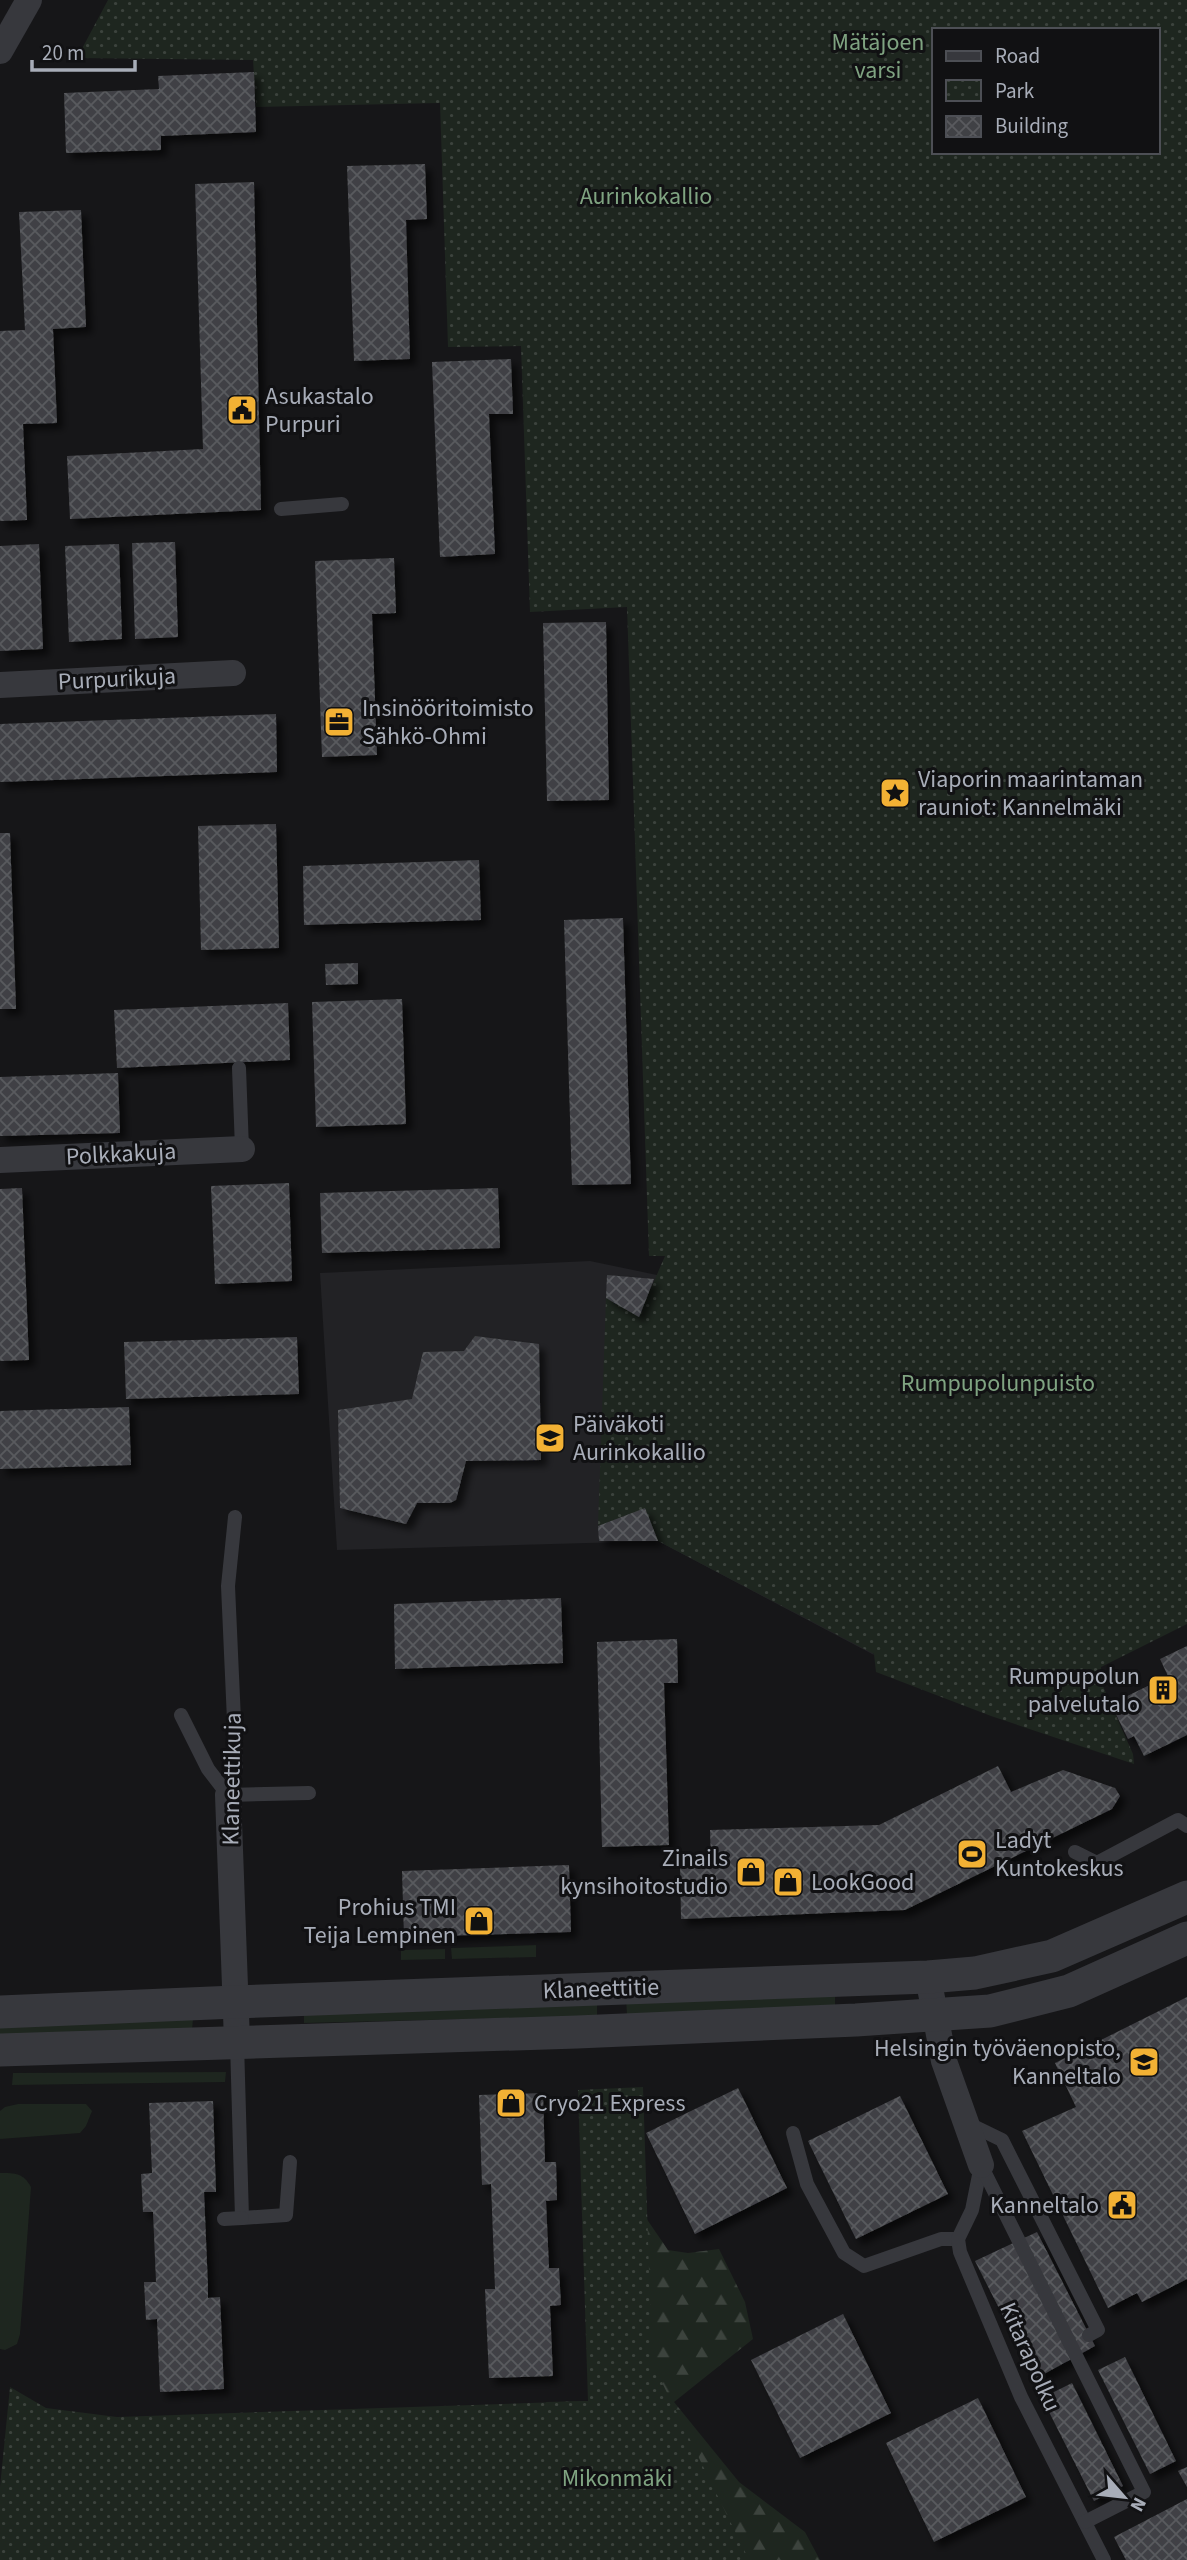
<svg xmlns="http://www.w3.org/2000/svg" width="1187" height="2560" viewBox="0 0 1187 2560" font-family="'Source Sans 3',sans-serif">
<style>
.built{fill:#222225}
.grass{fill:#1e261f}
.forest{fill:url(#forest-firs)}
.park{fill:url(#park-dots);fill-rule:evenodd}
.building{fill:url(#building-cross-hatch);filter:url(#shadow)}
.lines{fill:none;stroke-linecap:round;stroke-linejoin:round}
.service{stroke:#37383d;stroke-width:14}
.minor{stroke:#37383d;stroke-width:26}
.tertiary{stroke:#37383d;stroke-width:33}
.labels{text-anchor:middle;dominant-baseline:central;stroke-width:6;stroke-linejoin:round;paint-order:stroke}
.park-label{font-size:24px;fill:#7fa381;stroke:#111113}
.poi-label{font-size:24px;fill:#a8adb8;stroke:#111113;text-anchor:start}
.street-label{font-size:24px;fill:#a8adb8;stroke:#111113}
</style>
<defs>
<pattern id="forest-firs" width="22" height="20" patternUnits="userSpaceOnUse" patternTransform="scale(1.75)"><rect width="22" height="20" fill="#1e261f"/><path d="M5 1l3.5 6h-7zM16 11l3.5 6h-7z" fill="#3c433d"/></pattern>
<pattern id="park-dots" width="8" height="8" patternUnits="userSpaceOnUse" patternTransform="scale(1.75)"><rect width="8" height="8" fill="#1e261f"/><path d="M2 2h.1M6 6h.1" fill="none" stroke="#3c433d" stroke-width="1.8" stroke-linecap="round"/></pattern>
<pattern id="building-cross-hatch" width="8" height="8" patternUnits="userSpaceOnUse" patternTransform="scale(1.75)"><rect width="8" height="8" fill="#404145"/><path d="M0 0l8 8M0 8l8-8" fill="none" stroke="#595a5e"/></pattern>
<filter id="shadow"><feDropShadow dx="6" dy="6" stdDeviation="3.5" flood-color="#0009"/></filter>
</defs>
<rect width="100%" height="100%" fill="#161618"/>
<!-- built -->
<path class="built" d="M590,1261L657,1275L874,1655L658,1541L337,1550L320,1273Z"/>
<!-- grass -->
<g class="grass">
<path d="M536,1945V1957L452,1959L451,1948Z"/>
<path d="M445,1949V1959L401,1960V1950Z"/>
<path d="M835,1992V2010L627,2016L626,1997Z"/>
<path d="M597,2004V2016L304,2023V2012Z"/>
<path d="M193,2019L192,2030L0,2035V2025Z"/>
<path d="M226,2072L225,2082L12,2085L13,2073Z"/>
<path d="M18,2104H86L92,2111L86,2126L80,2133L0,2139V2111L5,2107Z"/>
<path d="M0,2173C16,2173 23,2173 31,2187L20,2334L17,2344L5,2350L0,2349Z"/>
</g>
<!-- forest -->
<path class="forest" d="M635,2202L668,2250L688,2253L719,2249L745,2302L753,2339L674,2402L739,2482L805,2532L820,2560H604L546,2402L588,2401Z"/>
<!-- park -->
<g class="park">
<path d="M108,0H1187V1624L1101,1667L1102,1684L1133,1754L1134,1764L991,1716L876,1672L874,1654L658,1541L645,1509L598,1526L606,1298L639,1316L665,1256H649L627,607L530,612L521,346L448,347L440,103L256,107L253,60L77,58ZM933,30H1157V152H933Z"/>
<path d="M643,2087L652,2362L749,2560H0V2487L10,2387L46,2408L117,2417L588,2401L578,2090Z"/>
</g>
<!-- building -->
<g class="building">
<path d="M254,72L256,132L161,136V150L66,153L64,93L159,89L158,76Z"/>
<path d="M425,164L427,219L406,220L410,359L354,361L347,166Z"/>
<path d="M254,182L261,510L70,519L67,456L203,449L195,184Z"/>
<path d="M81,210L86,327L53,329L57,423L23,424L27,520L0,521V331L25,330L19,212Z"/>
<path d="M511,359L513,414H489L495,554L440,557L432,362Z"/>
<path d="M175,542L178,637L135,639L132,543Z"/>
<path d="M39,544L43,649L0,651V546Z"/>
<path d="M119,544L122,639L69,642L65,546Z"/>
<path d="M394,558L396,613L372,614L377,755L322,757L315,561Z"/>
<path d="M606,622L609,800L547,801L543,623Z"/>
<path d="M276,714L277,772L0,782V724Z"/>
<path d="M276,824L279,948L201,950L198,826Z"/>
<path d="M0,833H10L16,1009H0Z"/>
<path d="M479,860L481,920L304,925L303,866Z"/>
<path d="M623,918L631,1184L572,1185L564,920Z"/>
<path d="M358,963V984L326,985L325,964Z"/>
<path d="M402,999L406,1124L316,1127L312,1002Z"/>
<path d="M288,1003L290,1060L117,1068L114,1010Z"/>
<path d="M118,1073L120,1133L0,1136V1077Z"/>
<path d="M289,1183L292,1281L215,1284L211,1186Z"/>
<path d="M22,1188L29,1360L0,1361V1189Z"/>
<path d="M498,1188L500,1248L322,1253L320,1193Z"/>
<path d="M607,1275L654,1279L639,1317L606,1298Z"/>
<path d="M475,1336L539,1344L541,1460L466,1461L456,1500L450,1503H417L406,1524L340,1508L338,1410L412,1399L423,1352L464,1351Z"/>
<path d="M297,1337L299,1394L126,1399L124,1342Z"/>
<path d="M129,1407L131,1465L0,1469V1411Z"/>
<path d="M645,1508L658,1541H599L598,1526Z"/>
<path d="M561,1598L563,1663L395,1669L394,1604Z"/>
<path d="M677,1639L678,1683H664L669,1845L602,1847L597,1642Z"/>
<path d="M1187,1646V1735L1144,1756L1134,1736L1128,1739L1111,1704L1168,1676L1160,1659Z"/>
<path d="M998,1766L1011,1792L1063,1770L1115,1788L1120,1796L1112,1809L905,1910L681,1919L680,1863L711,1862L710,1830L879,1825Z"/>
<path d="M569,1865L571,1932L404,1937L402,1871Z"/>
<path d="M1187,1997V2279L1142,2302L1137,2293L1108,2308L1022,2131L1076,2107L1055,2063Z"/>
<path d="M738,2088L787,2188L695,2234L646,2133Z"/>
<path d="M543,2093L545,2162H556L557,2200L546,2201L549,2268H559L561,2305L550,2306L553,2376L489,2378L485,2289H495L491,2184L482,2185L479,2095Z"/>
<path d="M900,2096L948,2194L856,2239L808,2141Z"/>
<path d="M213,2101L216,2192H204L208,2287V2298L220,2297L224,2389L160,2392L157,2319L146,2320L144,2282H156L153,2212H143L141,2174L152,2173L149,2103Z"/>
<path d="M1037,2232L1095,2346L1035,2379L975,2261Z"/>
<path d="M843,2314L891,2413L800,2458L751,2360Z"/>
<path d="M1125,2357L1176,2461L1150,2474L1098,2370Z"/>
<path d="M1072,2383L1123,2486L1094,2501L1042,2398Z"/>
<path d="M978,2398L1026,2497L934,2542L886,2443Z"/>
<path d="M1187,2467V2487L1178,2471Z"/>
<path d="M1187,2499V2560H1126L1114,2537Z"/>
</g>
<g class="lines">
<!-- service -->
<g class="service">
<path d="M281,509L342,504"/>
<path d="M239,1068L242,1149"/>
<path d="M181,1715L208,1769L228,1795"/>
<path d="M228,1795L236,1765L228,1586L235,1517"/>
<path d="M228,1795L309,1793"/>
<path d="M1075,1852L1097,1863L1178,1820L1187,1826"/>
<path d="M237,2043L242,2218L286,2215L290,2162"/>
<path d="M967,2123L1002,2140L1098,2330L1089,2335"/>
<path d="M793,2133L807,2184L844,2253L864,2266L941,2239H958"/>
<path d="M981,2165L972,2210L958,2239L960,2252L1021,2397L1104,2560"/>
<path d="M981,2165L1144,2492L1085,2522"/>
<path d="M224,2219L242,2218"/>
</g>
<!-- minor -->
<g class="minor">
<path d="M0,51L29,0"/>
<path d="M0,685L233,673"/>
<path d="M0,1160L242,1149"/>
<path d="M228,1795L237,2041"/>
<path d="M928,1977L944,2061L981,2165"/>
</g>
<!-- tertiary -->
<g class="tertiary">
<path d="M0,2012L235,2002L928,1977L975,1973L1052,1956L1187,1897"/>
<path d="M0,2050L577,2032L856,2020L990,2011L1069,1991L1187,1938"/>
</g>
</g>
<!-- icons -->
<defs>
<g id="civic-square" transform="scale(1.575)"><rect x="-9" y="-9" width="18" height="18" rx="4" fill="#f2b134" stroke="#111113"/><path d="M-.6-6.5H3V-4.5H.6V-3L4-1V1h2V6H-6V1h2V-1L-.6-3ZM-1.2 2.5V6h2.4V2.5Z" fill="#111"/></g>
<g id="office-square" transform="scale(1.575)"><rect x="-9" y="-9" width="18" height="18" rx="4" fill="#f2b134" stroke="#111113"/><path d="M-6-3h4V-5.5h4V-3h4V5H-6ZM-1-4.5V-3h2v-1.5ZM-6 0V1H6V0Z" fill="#111"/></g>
<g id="sight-square" transform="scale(1.575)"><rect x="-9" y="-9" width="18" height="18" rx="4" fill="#f2b134" stroke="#111113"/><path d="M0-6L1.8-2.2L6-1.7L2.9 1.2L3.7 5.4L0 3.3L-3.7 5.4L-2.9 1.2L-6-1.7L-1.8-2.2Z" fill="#111"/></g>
<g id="school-square" transform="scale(1.575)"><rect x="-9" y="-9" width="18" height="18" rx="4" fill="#f2b134" stroke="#111113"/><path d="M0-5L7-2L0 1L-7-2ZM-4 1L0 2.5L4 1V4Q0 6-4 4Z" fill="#111"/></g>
<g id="building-square" transform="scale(1.575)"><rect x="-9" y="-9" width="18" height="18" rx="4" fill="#f2b134" stroke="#111113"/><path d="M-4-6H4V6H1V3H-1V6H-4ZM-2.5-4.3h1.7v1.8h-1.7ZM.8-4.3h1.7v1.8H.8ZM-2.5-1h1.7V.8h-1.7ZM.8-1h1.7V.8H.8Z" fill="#111"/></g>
<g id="stadium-square" transform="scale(1.575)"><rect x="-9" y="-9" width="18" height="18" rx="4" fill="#f2b134" stroke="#111113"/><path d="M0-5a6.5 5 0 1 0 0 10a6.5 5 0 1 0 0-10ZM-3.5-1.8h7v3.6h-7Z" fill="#111"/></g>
<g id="shop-square" transform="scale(1.575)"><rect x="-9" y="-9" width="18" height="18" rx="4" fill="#f2b134" stroke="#111113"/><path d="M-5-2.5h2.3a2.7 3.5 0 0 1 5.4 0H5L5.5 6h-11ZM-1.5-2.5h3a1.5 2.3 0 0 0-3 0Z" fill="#111"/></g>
</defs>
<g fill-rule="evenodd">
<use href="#civic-square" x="242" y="410"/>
<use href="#office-square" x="339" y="722"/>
<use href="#sight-square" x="895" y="793"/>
<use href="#school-square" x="550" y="1438"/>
<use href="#building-square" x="1163" y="1690"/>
<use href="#stadium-square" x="972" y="1854"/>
<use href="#shop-square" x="751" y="1872"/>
<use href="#shop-square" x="788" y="1882"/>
<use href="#shop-square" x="479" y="1921"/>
<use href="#school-square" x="1144" y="2062"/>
<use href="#shop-square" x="511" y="2103"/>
<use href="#civic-square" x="1122" y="2205"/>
</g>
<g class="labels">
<!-- park labels -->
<g class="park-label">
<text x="878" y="42">Mätäjoen<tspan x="878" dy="28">varsi</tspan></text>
<text x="646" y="196">Aurinkokallio</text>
<text x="998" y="1383">Rumpupolunpuisto</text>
<text x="617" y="2478">Mikonmäki</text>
</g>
<!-- poi labels -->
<g class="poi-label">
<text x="265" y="396">Asukastalo<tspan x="265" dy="28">Purpuri</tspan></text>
<text x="362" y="708">Insinööritoimisto<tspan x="362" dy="28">Sähkö-Ohmi</tspan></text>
<text x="918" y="779">Viaporin maarintaman<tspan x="918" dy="28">rauniot: Kannelmäki</tspan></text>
<text x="573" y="1424">Päiväkoti<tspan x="573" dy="28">Aurinkokallio</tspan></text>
<text x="1140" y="1676" text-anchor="end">Rumpupolun<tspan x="1140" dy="28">palvelutalo</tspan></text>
<text x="995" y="1840">Ladyt<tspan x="995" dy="28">Kuntokeskus</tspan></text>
<text x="728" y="1858" text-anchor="end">Zinails<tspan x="728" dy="28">kynsihoitostudio</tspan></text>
<text x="811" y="1882">LookGood</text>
<text x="456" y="1907" text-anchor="end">Prohius TMI<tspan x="456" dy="28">Teija Lempinen</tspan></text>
<text x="1121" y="2048" text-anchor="end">Helsingin työväenopisto,<tspan x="1121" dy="28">Kanneltalo</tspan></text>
<text x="534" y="2103">Cryo21 Express</text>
<text x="1099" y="2205" text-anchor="end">Kanneltalo</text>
</g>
<!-- street labels -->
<g class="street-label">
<text transform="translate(117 679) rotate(-3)">Purpurikuja</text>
<text transform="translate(121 1154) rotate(-3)">Polkkakuja</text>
<text transform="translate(232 1779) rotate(-89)">Klaneettikuja</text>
<text transform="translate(601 1989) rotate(-2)">Klaneettitie</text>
<text transform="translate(1030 2357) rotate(66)">Kitarapolku</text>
</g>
</g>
<!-- legend -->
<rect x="932" y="28" width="228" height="126" fill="#111113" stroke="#4d4f55" stroke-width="2"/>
<rect x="946" y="51" width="35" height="10" fill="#37383d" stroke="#4d4f55" stroke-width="2"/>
<text x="995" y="63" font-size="21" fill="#a8adb8">Road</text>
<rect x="946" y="80" width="35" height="21" fill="url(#park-dots)" stroke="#4d4f55" stroke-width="2"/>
<text x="995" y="98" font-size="21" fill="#a8adb8">Park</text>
<rect x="946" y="116" width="35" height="21" fill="url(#building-cross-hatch)" stroke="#4d4f55" stroke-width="2"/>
<text x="995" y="133" font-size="21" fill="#a8adb8">Building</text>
<!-- north arrow -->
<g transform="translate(1124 2497) rotate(118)" stroke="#111113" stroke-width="5" paint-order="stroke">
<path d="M0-5L12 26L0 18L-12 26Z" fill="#a8adb8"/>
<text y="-10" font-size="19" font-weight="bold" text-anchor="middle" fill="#a8adb8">N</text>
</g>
<!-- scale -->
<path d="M32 60v10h103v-10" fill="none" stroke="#a8adb8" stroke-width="3.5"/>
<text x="42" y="60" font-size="21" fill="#a8adb8" stroke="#111113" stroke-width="5" paint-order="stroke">20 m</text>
</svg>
